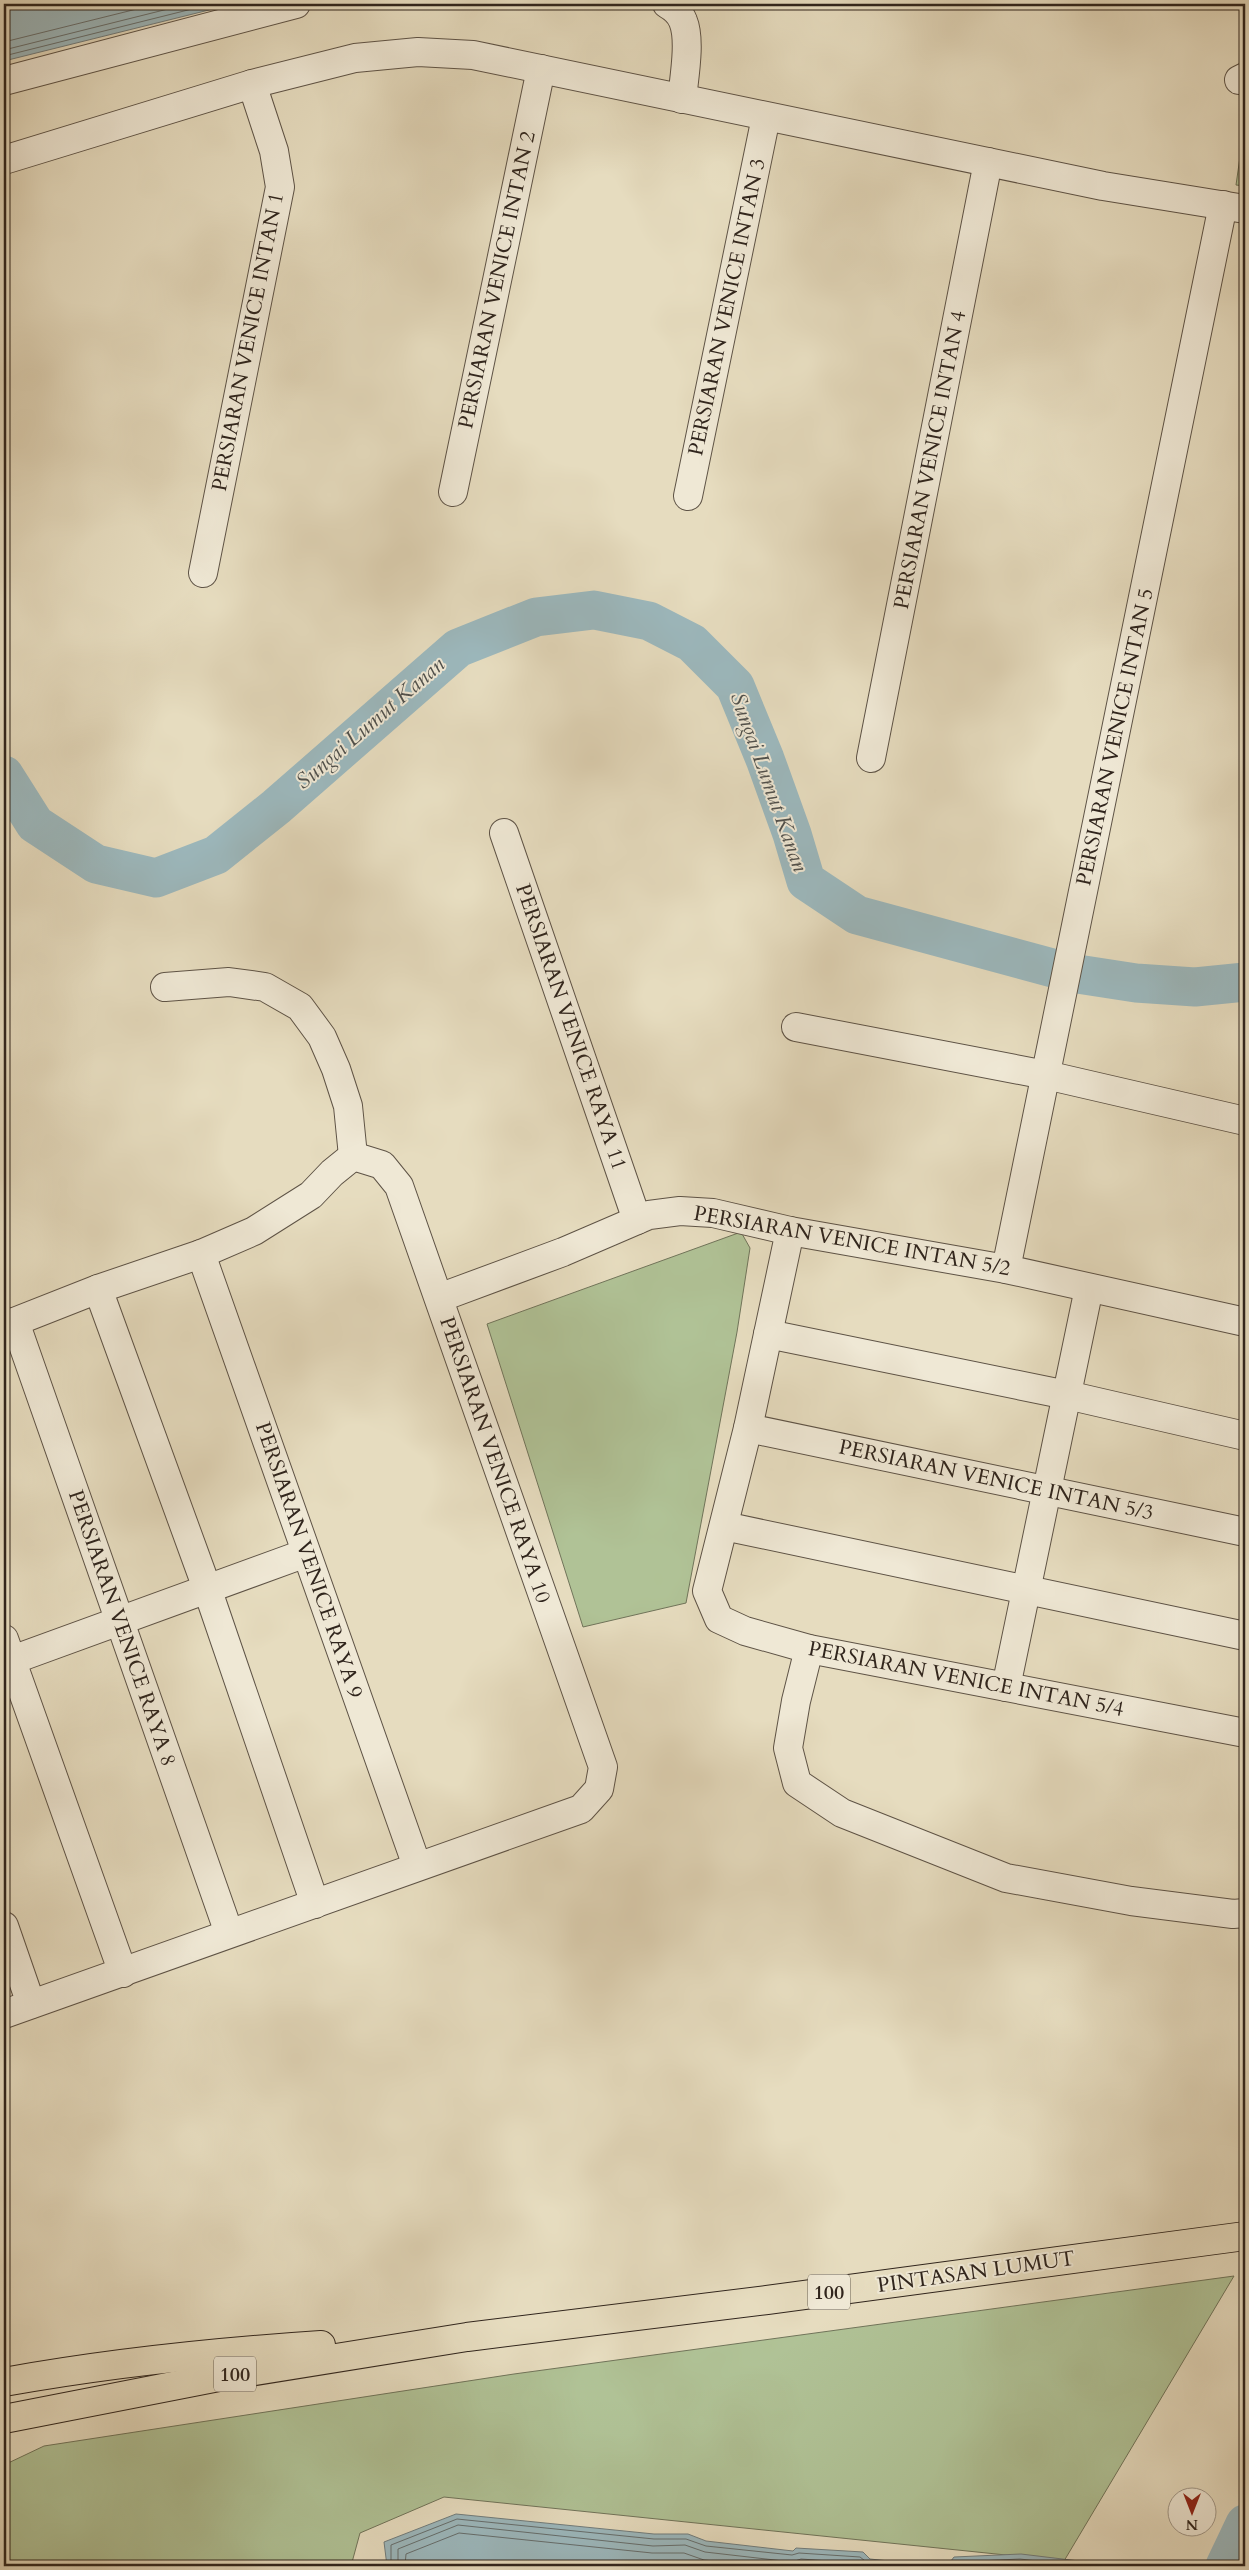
<svg xmlns="http://www.w3.org/2000/svg" width="1249" height="2570" viewBox="0 0 1249 2570" font-family="Cardo,serif">
<style>
.green{fill:#b0c296;stroke:#70745a}
.water{fill:#9cb8bd;stroke:#717d7d}
.lines{fill:none;stroke-linecap:round;stroke-linejoin:round}
.shore{stroke:#666e6d;stroke-width:1}
.river{stroke:#9cb8bd;stroke-width:39}
.minor-casing{stroke:#5e5346;stroke-width:30}
.highway-casing{stroke:#30251d;stroke-width:30}
.minor{stroke:#efe8d5;stroke-width:28}
.highway{stroke:#e6dcbf;stroke-width:28}
.labels{text-anchor:middle;dominant-baseline:central;stroke-width:4;stroke-linejoin:round;paint-order:stroke}
.shield{fill:#efe8d5;stroke:#696054;stroke-width:1}
.shield-label{font-size:20px;font-weight:bold;fill:#30251d}
.street-label{font-size:21px;fill:#30251d;stroke:#efe8d5}
.water-label{font-size:22px;font-style:italic;fill:#50514d;stroke:#efe8d5}
</style>
<rect width="100%" height="100%" fill="#e6dcbf"/>
<filter id="stains"><feTurbulence type="fractalNoise" baseFrequency=".004" numOctaves="4"/><feColorMatrix values="0 0 0 0 .2 0 0 0 0 .09 0 0 0 0 .02 0 0 0 .5 -.17"/></filter>
<radialGradient id="worn" r=".72"><stop offset=".6" stop-color="#630" stop-opacity="0"/><stop offset="1" stop-color="#630" stop-opacity=".3"/></radialGradient>
<!-- green -->
<g class="green">
<path d="M1245,122V186L1236,185Z"/>
<path d="M741,1232L750,1248L737,1332L686,1603L583,1627L487,1324Z"/>
<path d="M1234,2276L1064,2561L444,2497L360,2533L351,2566H4V2465L44,2446L514,2374Z"/>
</g>
<!-- water -->
<g class="water">
<path d="M4,4H217V8L4,61Z"/>
<path d="M456,2514L654,2534H688L706,2541L793,2551L796,2548L863,2552L870,2559L936,2566H387L384,2542Z"/>
<path d="M1021,2554L1112,2565L1113,2566H947L954,2557Z"/>
</g>
<g class="lines">
<!-- shore -->
<g class="shore">
<path d="M4,42L157,4"/>
<path d="M4,50L188,4"/>
<path d="M4,56L212,4"/>
<path d="M391,2566V2545L457,2519L654,2539H686L706,2546L792,2555L799,2553L860,2557L869,2564L890,2566"/>
<path d="M398,2566V2549L458,2525L653,2546L685,2545L705,2552L792,2562L801,2559L857,2563L861,2566"/>
<path d="M405,2566L406,2554L459,2533L652,2553H684L704,2560L764,2566"/>
<path d="M953,2566L957,2562L1020,2559L1079,2566"/>
</g>
<!-- river -->
<g class="river">
<path d="M4,775L35,824L96,864L156,878L216,855L276,807L458,648L536,617L594,610L649,621L692,643L735,686L765,759L792,834L806,881L857,915L1071,973L1136,983L1195,987L1245,982"/>
<path d="M1225,2566L1245,2524"/>
</g>
<!-- minor casing -->
<g class="minor-casing">
<g id="minor">
<path d="M667,4C674,8 680,13 683,21C691,40 684,78 682,99"/>
<path d="M1239,80L1245,77"/>
<path d="M4,81L296,4"/>
<path d="M4,160L252,84L355,58L418,52L473,55L1103,186L1245,209"/>
<path d="M453,492L541,69"/>
<path d="M688,496L766,117"/>
<path d="M203,573L280,187L274,151L252,84"/>
<path d="M871,758L988,162"/>
<path d="M504,833L637,1220"/>
<path d="M165,987L229,982L265,987L300,1007L322,1037L336,1069L348,1106L353,1156"/>
<path d="M796,1027L1046,1075L1245,1121"/>
<path d="M790,1231L748,1428L707,1591L719,1619L745,1631L809,1649L1245,1733"/>
<path d="M201,1254L417,1866"/>
<path d="M1006,1269L1223,205"/>
<path d="M98,1289L208,1591L315,1904"/>
<path d="M439,1298L563,1252L649,1215L680,1211L713,1213L790,1231L1006,1269L1245,1322"/>
<path d="M15,1322L229,1933"/>
<path d="M4,1326L98,1289L201,1254L254,1231L311,1195L332,1173L353,1156"/>
<path d="M768,1334L1067,1395L1245,1436"/>
<path d="M748,1428L1245,1532"/>
<path d="M724,1526L1245,1636"/>
<path d="M4,1639L123,1973"/>
<path d="M809,1649L796,1701L788,1748L797,1783L842,1813L1006,1878L1131,1901L1233,1914L1245,1913"/>
<path d="M4,1663L306,1553"/>
<path d="M1006,1687L1089,1288"/>
<path d="M4,1926L31,2004"/>
<path d="M4,2014L581,1809L599,1789L603,1767L399,1186L382,1165L353,1156"/>
</g>
</g>
<!-- highway casing -->
<g class="highway-casing">
<g id="highway">
<path d="M4,2382C109,2363 215,2352 321,2345"/>
<path d="M4,2419L224,2376L467,2337L767,2300L1245,2236"/>
</g>
</g>
<!-- minor -->
<use href="#minor" class="minor"/>
<!-- highway -->
<use href="#highway" class="highway"/>
</g>
<g class="labels">
<!-- shield labels -->
<g class="shield">
<rect x="808" y="2274.5" width="42" height="35" rx="4"/>
<rect x="214" y="2356.5" width="42" height="35" rx="4"/>
</g>
<g class="shield-label">
<text x="829" y="2292">100</text>
<text x="235" y="2374">100</text>
</g>
<!-- street labels -->
<g class="street-label">
<text transform="translate(497 280) rotate(-78)">PERSIARAN VENICE INTAN 2</text>
<text transform="translate(727 307) rotate(-78)">PERSIARAN VENICE INTAN 3</text>
<text transform="translate(248 342) rotate(-79)">PERSIARAN VENICE INTAN 1</text>
<text transform="translate(930 460) rotate(-79)">PERSIARAN VENICE INTAN 4</text>
<text transform="translate(1115 737) rotate(-78)">PERSIARAN VENICE INTAN 5</text>
<text transform="translate(571 1027) rotate(71)">PERSIARAN VENICE RAYA 11</text>
<text transform="translate(852 1241) rotate(10)">PERSIARAN VENICE INTAN 5/2</text>
<text transform="translate(495 1460) rotate(71)">PERSIARAN VENICE RAYA 10</text>
<text transform="translate(996 1480) rotate(12)">PERSIARAN VENICE INTAN 5/3</text>
<text transform="translate(309 1560) rotate(71)">PERSIARAN VENICE RAYA 9</text>
<text transform="translate(122 1628) rotate(71)">PERSIARAN VENICE RAYA 8</text>
<text transform="translate(966 1679) rotate(11)">PERSIARAN VENICE INTAN 5/4</text>
<text transform="translate(976 2272) rotate(-8)">PINTASAN LUMUT</text>
</g>
<!-- water labels -->
<g class="water-label">
<text transform="translate(370 723) rotate(-41)">Sungai Lumut Kanan</text>
<text transform="translate(769 782) rotate(70)">Sungai Lumut Kanan</text>
</g>
</g>
<!-- margin -->
<rect width="1249" height="2570" fill="none" stroke="#e6dcbf" stroke-width="20"/>
<rect x="5" y="5" width="1239" height="2560" fill="none" stroke="#30251d" stroke-width="2.5"/>
<rect x="10" y="10" width="1229" height="2550" fill="none" stroke="#30251d"/>
<!-- north arrow -->
<g transform="translate(1192 2512) rotate(180)"><circle r="24" fill="#efe8d5" stroke="#a39a8b"/>
<path d="M0-4L9 19L0 12L-9 19Z" fill="#8f2418"/>
<text y="-8" font-size="14" font-weight="bold" text-anchor="middle" fill="#30251d">N</text>
</g>
<rect width="100%" height="100%" filter="url(#stains)"/>
<rect width="100%" height="100%" fill="url(#worn)"/>
</svg>
